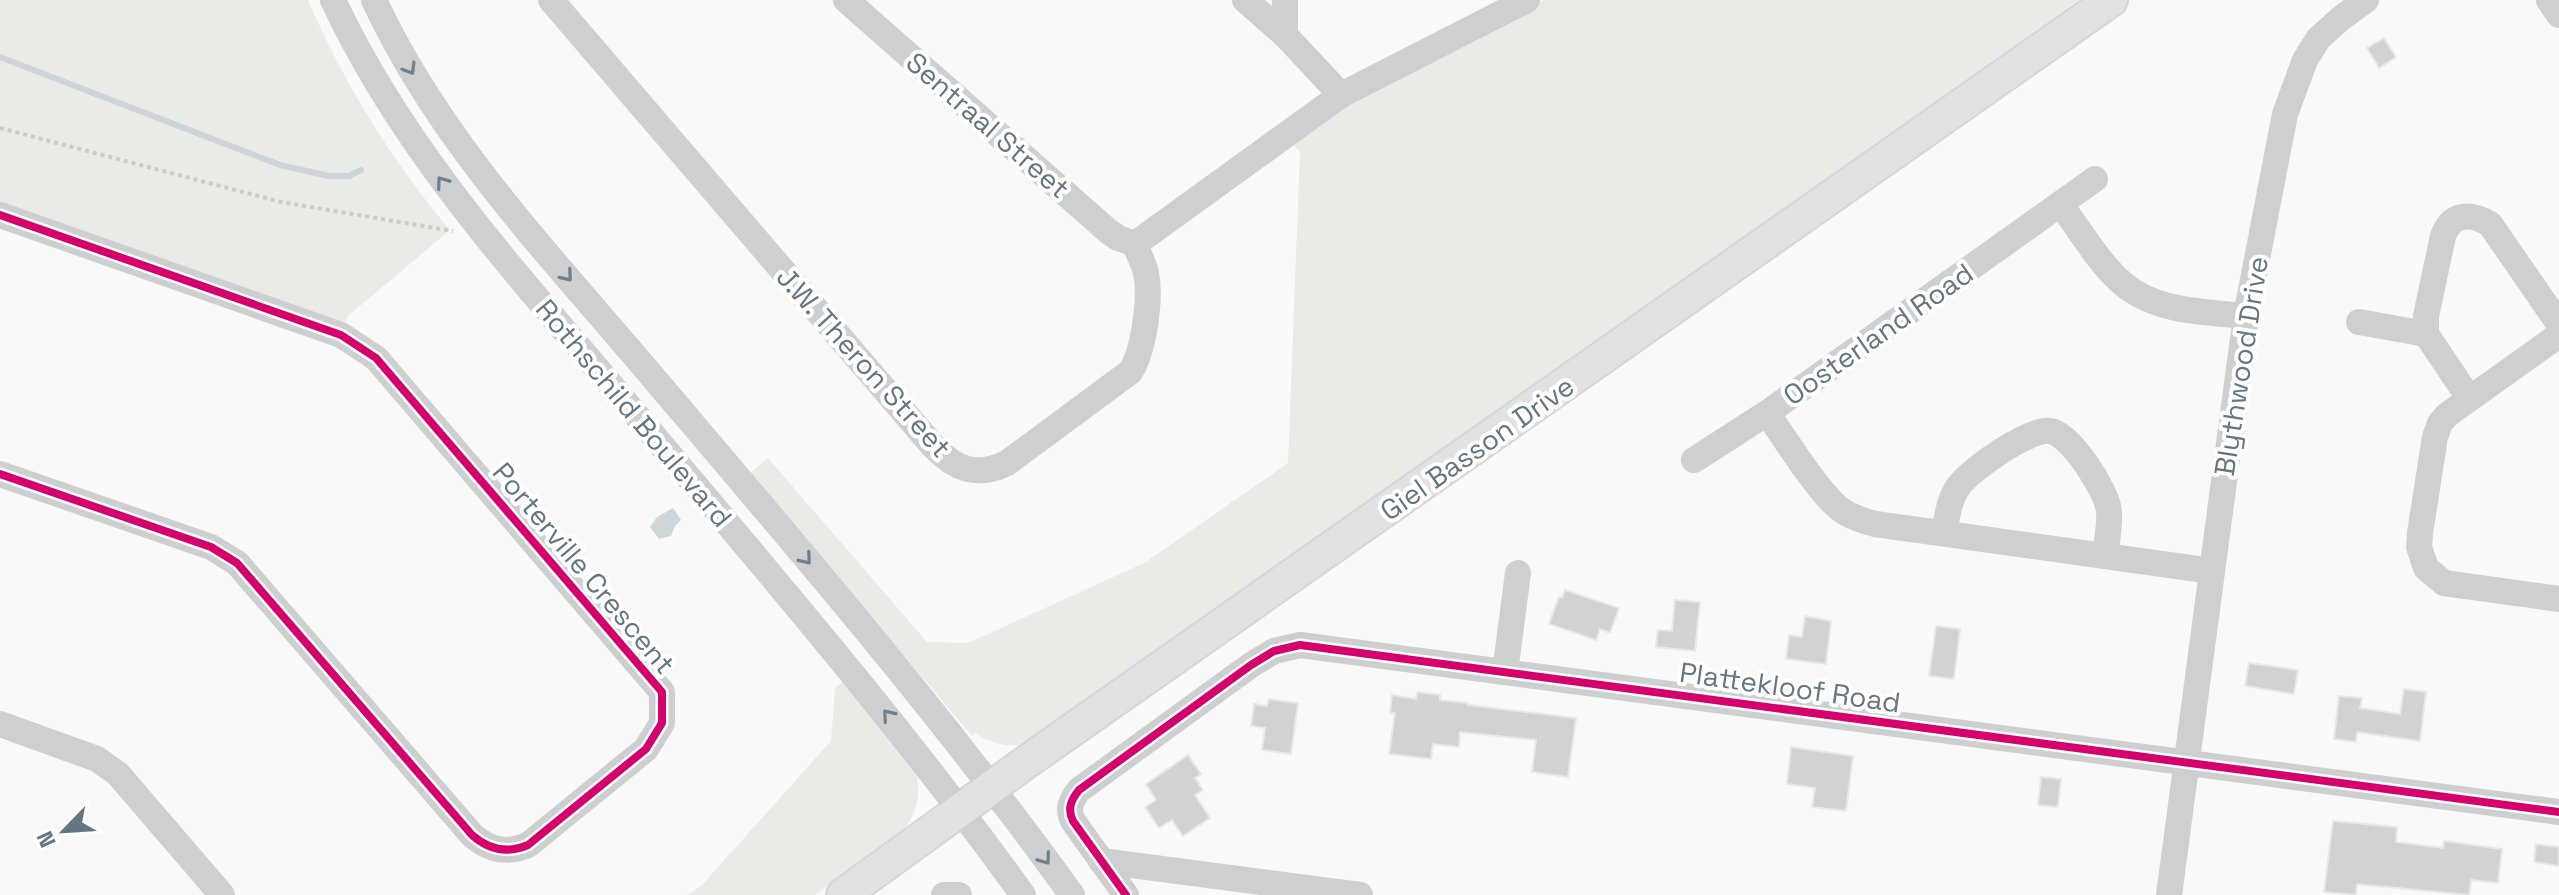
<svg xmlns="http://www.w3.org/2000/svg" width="2559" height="895" viewBox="0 0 2559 895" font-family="'Space Grotesk',sans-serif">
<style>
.green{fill:#e8ebe6}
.water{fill:#ced6d9}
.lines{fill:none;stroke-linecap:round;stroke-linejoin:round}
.stream{stroke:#ced6d9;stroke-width:6}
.building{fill:#d0d2d3;stroke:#e8e8e8;stroke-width:2}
.major-casing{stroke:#d5d6d7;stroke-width:36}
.path{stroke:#cbcccd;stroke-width:4;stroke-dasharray:4 4;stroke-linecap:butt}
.minor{stroke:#cecfd0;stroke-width:26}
.major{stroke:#e1e2e2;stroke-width:32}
.cycleway-casing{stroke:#fff;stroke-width:13}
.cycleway{stroke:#d6006c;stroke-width:8}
.oneway{stroke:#707f8b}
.labels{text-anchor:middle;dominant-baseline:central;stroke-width:8;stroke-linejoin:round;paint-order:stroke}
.street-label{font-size:28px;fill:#657683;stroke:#fff}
</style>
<rect width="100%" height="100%" fill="#f9f9f9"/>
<!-- green -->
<g class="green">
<path d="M0,0H308C343,82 392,161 450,230L348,316L344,325L0,203Z"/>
<path d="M1544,0H2079L1024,745C1008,746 992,745 976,733L972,736L750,473L768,458L927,642L968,643L1146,562L1288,463L1300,152L1293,144L1355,100Z"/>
<path d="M846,679L915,767C922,792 918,813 901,833L815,895H687L702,885L831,741L835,688Z"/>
</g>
<!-- water -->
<path class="water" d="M673,508L681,520L675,526L671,536L659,539L650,527L657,517Z"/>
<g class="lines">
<!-- stream -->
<path class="stream" d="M0,57L280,165L329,176H349L361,170"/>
</g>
<!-- building -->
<g class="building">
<path d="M2384,38L2396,57L2379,68L2367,48Z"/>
<path d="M1565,590L1619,608L1610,633L1600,629L1596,640L1549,624L1559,597L1562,598Z"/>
<path d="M1675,600L1700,602L1695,651L1656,647L1658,630L1672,631Z"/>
<path d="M1805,616L1831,621L1826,664L1786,659L1789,635L1802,637Z"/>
<path d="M1936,626L1960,629L1954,679L1929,676Z"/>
<path d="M2249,663L2298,670L2294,694L2245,686Z"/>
<path d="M2404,689L2426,692L2420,741L2357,732L2356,742L2334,739L2339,696L2362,698L2360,708L2400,714Z"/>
<path d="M1417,692L1440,695V700L1468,703V705L1576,718L1568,777L1532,772L1536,740L1460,732L1459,747L1433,744L1431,759L1389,754L1395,713H1390L1392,695L1416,699Z"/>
<path d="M1269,699L1298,703L1291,754L1262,750L1265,728L1251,726L1254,704L1267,706Z"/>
<path d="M1791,747L1853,756L1846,811L1812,807L1815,788L1787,784Z"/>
<path d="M1188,755L1201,774L1195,778L1203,790L1195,795L1210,818L1183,836L1172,820L1159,828L1145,807L1156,800L1146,784Z"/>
<path d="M2041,777L2061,779L2058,807L2038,805Z"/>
<path d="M2333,821L2397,827L2396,842L2443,848L2444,841L2502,849L2498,883L2471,880L2469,895L2357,884L2356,895L2324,892Z"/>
<path d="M2536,844L2559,847V866L2534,862Z"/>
</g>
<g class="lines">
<!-- major casing -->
<g class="major-casing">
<path id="major" d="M843,895L1025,763L2111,0"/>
</g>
<!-- path -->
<path class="path" d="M0,128L281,202L453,231"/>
<!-- minor -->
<g class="minor">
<path d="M333,0C402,148 511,267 616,391C755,557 897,720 1023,895"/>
<path d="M374,0C439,140 547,252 646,369C792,541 940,712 1072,895"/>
<path d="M551,0L933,446C955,469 977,478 1007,463L1130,372C1144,352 1151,298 1146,273C1144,264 1138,253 1135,244"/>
<path d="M846,0L1108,231L1118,238L1135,244"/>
<path d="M1245,0L1285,35L1341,95"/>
<path d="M2549,0L2559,15"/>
<path d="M1285,35V0"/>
<path d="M2061,205C2080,230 2098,262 2122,283C2155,312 2205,312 2246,316"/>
<path d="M0,215L341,335L376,358L662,692V723L646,749L528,845C507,854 489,850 472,835L237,563L211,547L0,474"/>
<path d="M1135,244L1341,95L1527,0"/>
<path d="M2359,322L2426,334"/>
<path d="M2559,335L2447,415L2440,423L2435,437L2420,533L2419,547L2426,568L2444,583L2559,599"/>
<path d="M2469,398L2426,334V316L2443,236C2452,212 2471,213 2490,224L2559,324"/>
<path d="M1767,413C1785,438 1817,491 1840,509C1850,517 1864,521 1875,524L2212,571"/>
<path d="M1694,460L1767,413L2095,179"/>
<path d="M1944,533C1947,517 1949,500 1958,487C1969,470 2030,428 2050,431C2070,433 2108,492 2109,512C2110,526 2107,541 2105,555"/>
<path d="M1505,672L1518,573"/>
<path d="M0,724L97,759L118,774L222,895"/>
<path d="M1101,861L1360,895"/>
<path d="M944,895H959"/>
<path d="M1126,895L1073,821C1067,809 1071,800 1079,790L1251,665L1274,651L1300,645L2559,812"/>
<path d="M2169,895L2246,316L2285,114L2305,60L2318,39L2340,19L2366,0"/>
</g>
<!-- major -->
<use href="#major" class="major"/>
<!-- cycleway casing -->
<g class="cycleway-casing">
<g id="cycleway">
<path d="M0,215L341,335L376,358L662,692V723L646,749L528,845C507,854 489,850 472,835L237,563L211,547L0,474"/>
<path d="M1126,895L1073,821C1067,809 1071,800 1079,790L1251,665L1274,651L1300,645L2559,812"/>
</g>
</g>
<!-- cycleway -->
<use href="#cycleway" class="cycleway"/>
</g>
<!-- one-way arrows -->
<defs><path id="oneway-chevron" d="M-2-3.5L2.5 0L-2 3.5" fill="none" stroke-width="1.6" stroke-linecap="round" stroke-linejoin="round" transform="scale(2)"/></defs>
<g class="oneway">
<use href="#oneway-chevron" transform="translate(410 69) rotate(59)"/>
<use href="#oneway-chevron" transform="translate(442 182) rotate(-126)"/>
<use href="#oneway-chevron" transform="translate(567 276) rotate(50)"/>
<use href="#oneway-chevron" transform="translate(806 559) rotate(50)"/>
<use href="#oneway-chevron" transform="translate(888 715) rotate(-130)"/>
<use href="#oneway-chevron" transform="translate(1045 859) rotate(54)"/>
</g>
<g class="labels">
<!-- street labels -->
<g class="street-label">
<text transform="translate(988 125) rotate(41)">Sentraal Street</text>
<text transform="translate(1878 334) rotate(-35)">Oosterland Road</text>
<text transform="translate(864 362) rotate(48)">J.W. Theron Street</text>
<text transform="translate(2241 366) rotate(-81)">Blythwood Drive</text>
<text transform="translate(634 413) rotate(50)">Rothschild Boulevard</text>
<text transform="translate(1477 448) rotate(-35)">Giel Basson Drive</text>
<text transform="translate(584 568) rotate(50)">Porterville Crescent</text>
<text transform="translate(1790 687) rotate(8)">Plattekloof Road</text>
</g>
</g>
<!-- north arrow -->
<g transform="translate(64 831) rotate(245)" stroke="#ffffff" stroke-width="6" paint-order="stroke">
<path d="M0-6L14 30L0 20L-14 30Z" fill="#657683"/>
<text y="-12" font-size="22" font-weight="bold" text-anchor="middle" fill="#657683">N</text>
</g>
</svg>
